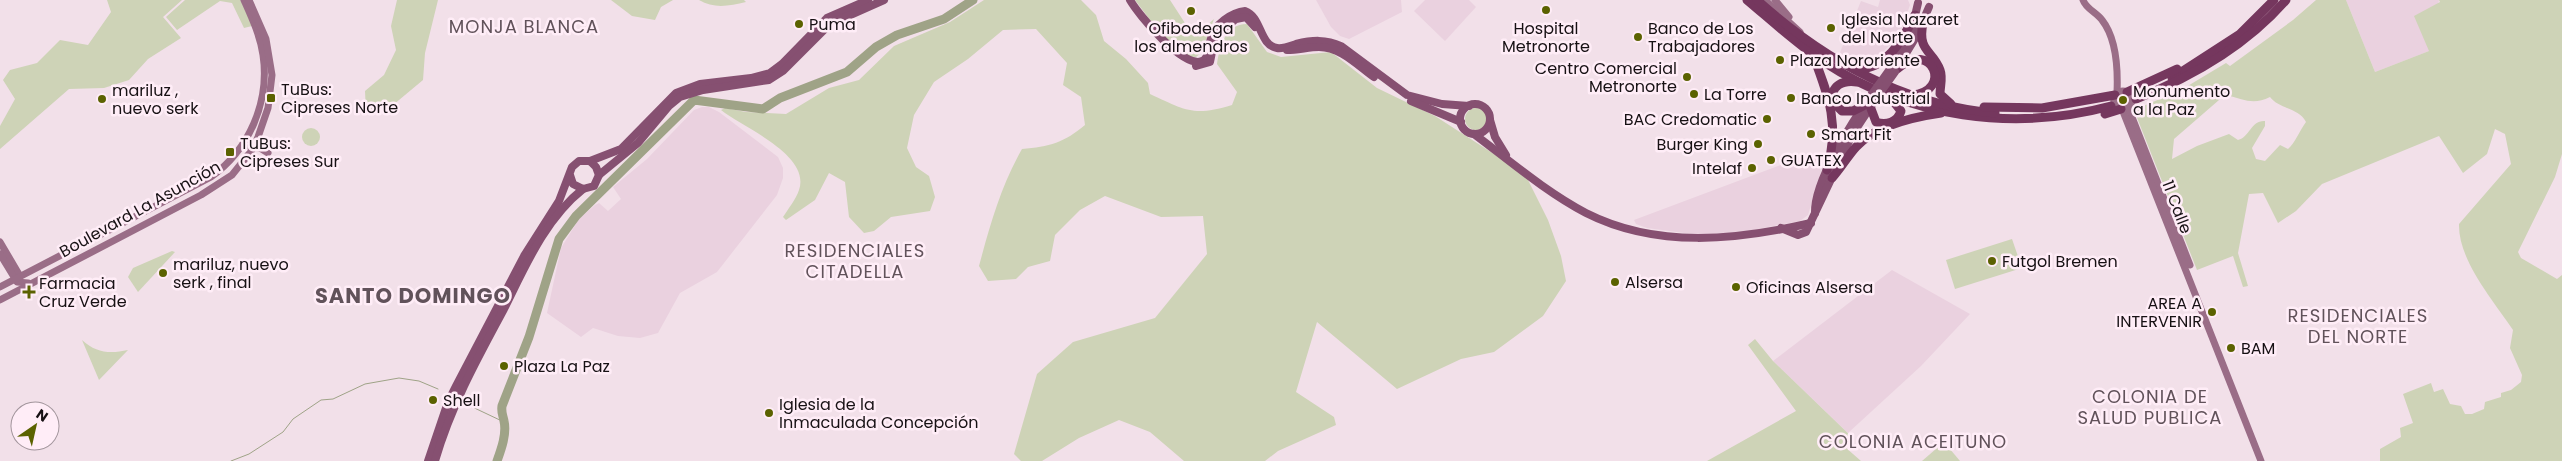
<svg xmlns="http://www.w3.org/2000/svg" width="2562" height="461" viewBox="0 0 2562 461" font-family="Poppins,sans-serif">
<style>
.built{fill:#ead1df}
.green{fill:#ced3b7;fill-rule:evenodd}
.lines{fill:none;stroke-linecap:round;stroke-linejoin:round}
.stream{stroke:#9fa387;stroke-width:1}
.river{stroke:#9fa387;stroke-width:9}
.highway-tunnel{stroke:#d1c1c9;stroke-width:9;stroke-dasharray:9 4.5;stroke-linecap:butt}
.secondary{stroke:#9a6d87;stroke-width:7}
.primary{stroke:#865071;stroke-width:8}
.highway{stroke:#75375e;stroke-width:9}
.primary-bridge{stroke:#865071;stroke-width:8}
.poi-dot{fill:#5b6200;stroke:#ffedf7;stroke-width:2}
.labels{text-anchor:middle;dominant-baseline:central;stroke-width:5;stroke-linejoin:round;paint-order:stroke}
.poi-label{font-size:16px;fill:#171114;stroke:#ffedf7;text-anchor:start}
.street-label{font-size:16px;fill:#171114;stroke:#ffedf7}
.neighbourhood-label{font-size:18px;letter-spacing:1px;fill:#61525a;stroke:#ffedf7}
.district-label{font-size:21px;font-weight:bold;letter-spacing:1px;fill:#61525a;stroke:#ffedf7}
</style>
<rect width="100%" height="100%" fill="#f2e0e9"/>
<!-- built -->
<g class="built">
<path d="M1316,0H1401L1402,12L1349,39L1340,36L1331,27Z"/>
<path d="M1425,0H1469L1476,7L1445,41L1414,11Z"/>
<path d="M1880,0H1908L1910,5L1902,28L1893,42L1874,61L1857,63L1839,55L1861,1L1878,7Z"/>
<path d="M2346,0H2439L2429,51L2375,72Z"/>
<path d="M702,107H709L719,112L778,157L783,168V178L777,195L717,272L680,293L658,333L640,338L618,336L593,328L581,337L547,313L561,248L579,219L595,205L599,203L608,211L621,199L613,187L647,159L694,110Z"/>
<path d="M1818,153L1826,157L1808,215L1800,221L1743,232L1699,235L1647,228L1636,224L1634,220L1807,155Z"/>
<path d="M1892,270L1970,314L1921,366L1848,433L1773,361Z"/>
</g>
<!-- green -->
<g class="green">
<path d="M107,0H182L163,17L181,38L148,59L129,80L104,88L69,89L0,149V126L15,99L3,80L10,70L37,63L60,40L88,45L111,12Z"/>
<path d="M185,0H241L252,26L244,28L232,3L220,1L177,30L166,17Z"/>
<path d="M397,0H438L425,53L423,80L393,105L366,113L365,91L384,75L396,50L391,26Z"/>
<path d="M611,0H673L661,7L655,20L632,16Z"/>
<path d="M699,0H744L746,2C729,6 714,9 699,0Z"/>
<path d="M984,0H1081L1096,15L1104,41L1126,59L1148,83L1150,94C1185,110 1193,117 1232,105L1237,92L1217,64C1220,46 1225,24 1247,24L1267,52L1281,57L1331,52L1377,88L1435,116L1525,174L1548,220L1561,256L1566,281L1543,316L1494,352L1461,359L1397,389L1317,322L1296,392L1334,417L1336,425L1278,451L1265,461H1184L1150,432L1119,420L1079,438L1042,461H1021L1014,454L1037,374L1073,342L1155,318L1207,254L1203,216L1161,217L1105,196L1080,210L1055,235L1050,261L1028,267L1016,279L988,281L979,266C990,225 1001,186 1022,149C1049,147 1065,142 1085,125L1081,97L1063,85L1067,63L1036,29L1003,30L968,59L934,82L914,115L907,148L916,167L929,176L935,197L930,211L891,217L874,231L864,233L849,217L845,182L829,173L815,200L786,220L783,217C788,209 796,199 799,190C811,155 744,128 721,110L725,108L746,112L786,114L829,88L859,80L894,46L950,22Z"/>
<path d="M1135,0H1170L1194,37L1214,19L1201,53L1196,57H1190L1163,37Z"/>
<path d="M2316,0H2346L2375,72L2429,51L2414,16L2440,2L2439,0H2562V154L2555,177L2518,252L2521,258L2557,279L2562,275V461H2380V449L2401,437L2400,428L2413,423L2403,394L2431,383L2434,392L2443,389L2450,404L2461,406L2465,414H2472L2484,409L2485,402L2501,397V393L2511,390L2521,382L2522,375L2510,348L2513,330C2493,300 2458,260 2459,224L2511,164L2505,134L2495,129L2487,154L2463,173L2439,136L2322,184L2296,211L2278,223L2263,193L2249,194L2238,253L2248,286L2243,287L2233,256L2197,270L2134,110L2181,90L2226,63L2230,66L2293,20ZM2227,95C2244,100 2254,105 2270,97C2279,109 2299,108 2306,122C2300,130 2295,143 2288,149L2280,145L2265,161L2256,159L2252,148L2265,126V121C2251,120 2250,137 2238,140L2229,134L2197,146L2172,159L2174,139L2219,100Z"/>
<circle cx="1476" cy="119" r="11"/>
<circle cx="311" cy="137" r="9"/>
<path d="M2012,239L2022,268L1955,289L1946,260Z"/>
<path d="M172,251L175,252L138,292L128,277L133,268Z"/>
<path d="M1755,339L1773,361L1854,439L1845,447L1861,461H1707L1796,411L1748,345Z"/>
<path d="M82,340C96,353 110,354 128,350L99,380Z"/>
<path d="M1944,442L1960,461H1922Z"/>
</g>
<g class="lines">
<!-- stream -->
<g class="stream">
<path d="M466,404L504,422"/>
<path d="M231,461L249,454L283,432L293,419L321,400L333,399L365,384L399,378L419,381L438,389"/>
</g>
<!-- river -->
<path class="river" d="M497,461C501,450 507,434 504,421C503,415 501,413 502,406L529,337L559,239L576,216L694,100L763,109L780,98L847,72L876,47L897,35L944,19L973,0"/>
<!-- highway-tunnel -->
<path class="highway-tunnel" d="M2110,101L2134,94"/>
<!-- secondary -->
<g class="secondary">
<path d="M1765,0L1800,32"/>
<path d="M1775,0L1789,17"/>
<path d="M2083,0C2086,9 2096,12 2102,20C2117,39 2118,70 2117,93"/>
<circle cx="2123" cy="100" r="9"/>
<path d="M2128,107L2190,265"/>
<path d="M2122,109L2261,461"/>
<path d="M250,147L260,148L268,153"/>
<path d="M0,242L20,276"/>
<path d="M0,254L17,282L28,283"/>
<path d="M0,287L211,177C249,150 270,102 263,55C260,35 252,18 244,0"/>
<path d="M0,300L201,195L232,175L252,150L258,137L268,108L272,75L266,39L249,0"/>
</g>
<!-- primary -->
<g class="primary">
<path d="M1130,0C1138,14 1186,73 1204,60C1210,55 1209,44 1211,38C1214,25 1232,12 1245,11C1262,17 1259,45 1277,48C1283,49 1290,46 1296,44C1312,40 1326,39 1341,46L1407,95L1442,104L1469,106"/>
<path d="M1287,50C1298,50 1309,47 1319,47C1341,47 1357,65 1374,77"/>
<path d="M1196,66L1210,62L1214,42L1220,32L1236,19L1246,17L1255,27"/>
<path d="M1897,68L1916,37L1929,7"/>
<path d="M1890,69L1911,33L1918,3"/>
<path d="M1411,101L1461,122"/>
<circle cx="1475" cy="119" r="15"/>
<path d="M1490,120L1495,137L1506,155"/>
<path d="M1474,134C1510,161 1546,192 1586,213C1657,249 1737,240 1811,223"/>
<path d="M590,161L621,149L676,93L700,84L751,78L770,73L782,64L827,18L868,0"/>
<path d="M599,175L638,143L669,106L680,97L703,90L769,80L783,71L830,24L884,0"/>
<path d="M1815,213C1814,181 1853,120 1872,94"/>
<path d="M1781,228L1798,235L1806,232L1852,135L1877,97"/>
<path d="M428,461L448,402L456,386L524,256L559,201L572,167L579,161H590L596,167L599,175L594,186L583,189L573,184L570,175"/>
<path d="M435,461C451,406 477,359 504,309C525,267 545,219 583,189"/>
</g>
<!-- highway -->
<g class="highway">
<path d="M1747,0C1772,21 1797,44 1824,62C1909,118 2014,132 2111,106"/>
<path d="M1757,0C1825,61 1903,105 1995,113"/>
<path d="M1923,23C1917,52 1933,50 1940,70C1943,78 1940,86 1940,94L1951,104"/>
<path d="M1813,55C1829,97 1840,125 1827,170"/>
<path d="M1854,68C1885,73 1903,39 1915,15"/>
<path d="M1897,69C1933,38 1953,92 1912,95"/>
<path d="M2172,78L2240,34L2274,0"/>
<path d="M1857,82C1843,80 1830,85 1833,102L1842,111H1853L1863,106"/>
<path d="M2127,92L2177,69"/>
<path d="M2136,99C2192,77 2246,46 2286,0"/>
<path d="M1870,106L1876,122C1886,126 1898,122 1901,111L1890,97"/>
<path d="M1984,107L2042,108L2115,95"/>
<path d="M2105,114L2121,109"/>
<path d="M1832,178C1841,168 1847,157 1856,147C1875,126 1913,117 1941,113"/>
</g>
<!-- primary-bridge -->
<g class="primary-bridge">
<path d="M1872,94L1890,69"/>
<path d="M1877,97L1895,72"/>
</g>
</g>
<!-- markers -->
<g class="poi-dot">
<circle cx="1546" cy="10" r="5"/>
<circle cx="1191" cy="11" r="5"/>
<circle cx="799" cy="24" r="5"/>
<circle cx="1831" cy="28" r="5"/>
<circle cx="1638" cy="37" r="5"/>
<circle cx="1780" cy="60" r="5"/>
<circle cx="1687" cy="77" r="5"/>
<circle cx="1694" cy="94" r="5"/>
<rect x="266" y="93" width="10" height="10" rx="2.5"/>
<circle cx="1791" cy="98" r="5"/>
<circle cx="102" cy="99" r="5"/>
<circle cx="2123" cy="100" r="5"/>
<circle cx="1767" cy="119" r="5"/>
<circle cx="1811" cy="134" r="5"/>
<circle cx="1758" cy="144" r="5"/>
<rect x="225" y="147" width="10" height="10" rx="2.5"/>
<circle cx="1771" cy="160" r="5"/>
<circle cx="1752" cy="168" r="5"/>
<circle cx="1992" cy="261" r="5"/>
<circle cx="163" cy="273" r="5"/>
<circle cx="1615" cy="282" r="5"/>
<circle cx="1736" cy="287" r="5"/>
<path d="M26.5 284.5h5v5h5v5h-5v5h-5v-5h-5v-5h5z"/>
<circle cx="2212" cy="312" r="5"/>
<circle cx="2231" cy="348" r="5"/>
<circle cx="504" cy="366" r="5"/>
<circle cx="433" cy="400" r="5"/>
<circle cx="769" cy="413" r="5"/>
</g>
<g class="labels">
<!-- poi labels -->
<g class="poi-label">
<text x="1841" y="19">Iglesia Nazaret<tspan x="1841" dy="18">del Norte</tspan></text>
<text x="809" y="24">Puma</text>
<text x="1191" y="28" text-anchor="middle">Ofibodega<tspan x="1191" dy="18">los almendros</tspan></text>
<text x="1546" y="28" text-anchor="middle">Hospital<tspan x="1546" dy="18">Metronorte</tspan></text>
<text x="1648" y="28">Banco de Los<tspan x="1648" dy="18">Trabajadores</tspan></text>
<text x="1790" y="60">Plaza Nororiente</text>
<text x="1677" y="68" text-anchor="end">Centro Comercial<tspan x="1677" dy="18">Metronorte</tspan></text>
<text x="281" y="89">TuBus:<tspan x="281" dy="18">Cipreses Norte</tspan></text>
<text x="112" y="90">mariluz ,<tspan x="112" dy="18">nuevo serk</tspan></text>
<text x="2133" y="91">Monumento<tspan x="2133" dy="18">a la Paz</tspan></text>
<text x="1704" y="94">La Torre</text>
<text x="1801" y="98">Banco Industrial</text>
<text x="1757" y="119" text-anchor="end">BAC Credomatic</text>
<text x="1821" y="134">Smart Fit</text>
<text x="240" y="143">TuBus:<tspan x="240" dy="18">Cipreses Sur</tspan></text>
<text x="1748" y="144" text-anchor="end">Burger King</text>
<text x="1781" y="160">GUATEX</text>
<text x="1742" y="168" text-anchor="end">Intelaf</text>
<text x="2002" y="261">Futgol Bremen</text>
<text x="173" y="264">mariluz, nuevo<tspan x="173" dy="18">serk , final</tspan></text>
<text x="1625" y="282">Alsersa</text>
<text x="39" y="283">Farmacia<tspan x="39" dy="18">Cruz Verde</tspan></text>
<text x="1746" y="287">Oficinas Alsersa</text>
<text x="2202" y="303" text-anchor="end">AREA A<tspan x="2202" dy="18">INTERVENIR</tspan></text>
<text x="2241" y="348">BAM</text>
<text x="514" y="366">Plaza La Paz</text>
<text x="443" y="400">Shell</text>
<text x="779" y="404">Iglesia de la<tspan x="779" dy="18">Inmaculada Concepción</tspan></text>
</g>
<!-- street labels -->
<g class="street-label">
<text transform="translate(2177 207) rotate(69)">11 Calle</text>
<text transform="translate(140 209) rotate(-29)">Boulevard La Asunción</text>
</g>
<!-- neighbourhood labels -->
<g class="neighbourhood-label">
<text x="524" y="26">MONJA BLANCA</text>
<text x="855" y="250">RESIDENCIALES<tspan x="855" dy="21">CITADELLA</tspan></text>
<text x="2358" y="315">RESIDENCIALES<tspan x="2358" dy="21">DEL NORTE</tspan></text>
<text x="2150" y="396">COLONIA DE<tspan x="2150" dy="21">SALUD PUBLICA</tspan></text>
<text x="1913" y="441">COLONIA ACEITUNO</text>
</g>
<!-- district labels -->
<g class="district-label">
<text x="413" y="295">SANTO DOMINGO</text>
</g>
</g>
<!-- north arrow -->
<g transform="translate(35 426) rotate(34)"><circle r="24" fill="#ffedf7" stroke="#a2959c"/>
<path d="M0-4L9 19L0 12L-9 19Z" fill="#5b6200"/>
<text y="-8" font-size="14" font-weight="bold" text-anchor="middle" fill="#171114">N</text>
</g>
</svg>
